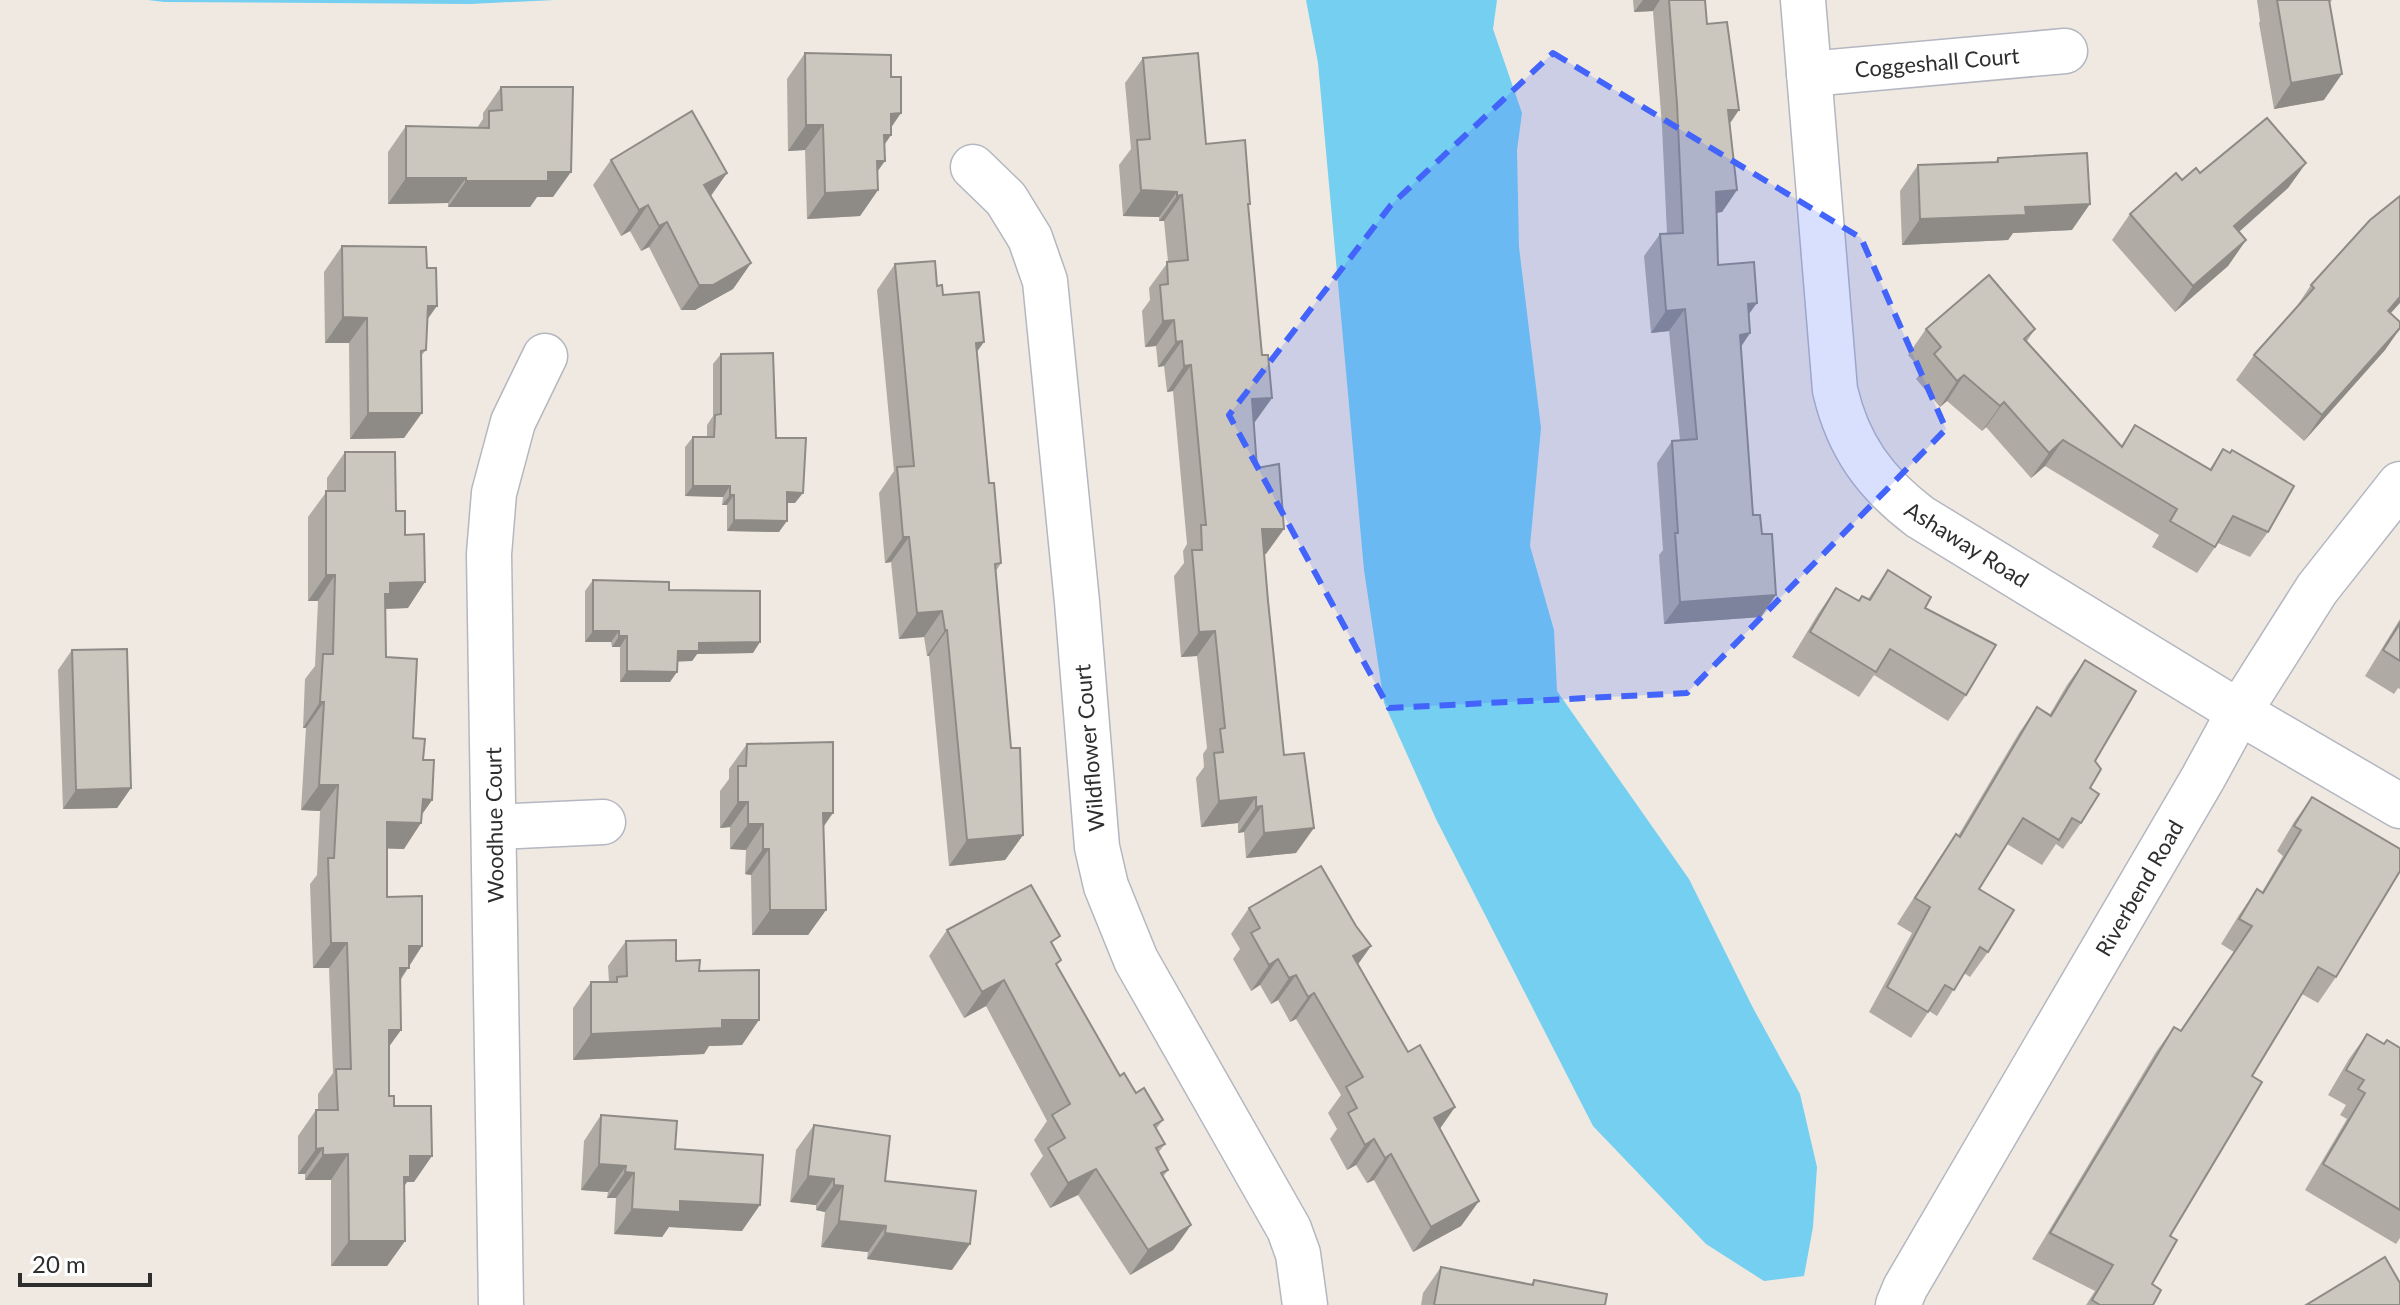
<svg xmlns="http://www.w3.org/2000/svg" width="2400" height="1305" viewBox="0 0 2400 1305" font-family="Lato,sans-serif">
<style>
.water{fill:#75cff0}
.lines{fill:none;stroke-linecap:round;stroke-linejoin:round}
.minor-casing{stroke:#b4b7c1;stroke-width:47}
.minor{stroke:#fff;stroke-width:44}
.wall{fill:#afaba4}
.shaded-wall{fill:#8e8b86}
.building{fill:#cbc7bf;stroke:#8e8b86;stroke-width:2}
.marked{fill:#4264fb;fill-opacity:0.2;stroke:#4264fb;stroke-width:6;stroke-dasharray:16 10;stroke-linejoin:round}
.labels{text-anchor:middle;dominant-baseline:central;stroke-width:7;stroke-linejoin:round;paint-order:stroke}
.street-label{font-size:22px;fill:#2e2e2e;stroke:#fff}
</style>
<rect width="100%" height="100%" fill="#efe9e1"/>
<!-- water -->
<g class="water">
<path d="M148,0H555L470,4L164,2Z"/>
<path d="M1306,0H1497L1493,29L1522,113L1517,150L1519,247L1541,428L1530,546L1554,630L1557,691L1689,879L1752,1006L1800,1094L1817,1167L1813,1227L1804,1276L1764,1281L1706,1244L1593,1126L1436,819L1384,703L1364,570L1318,63Z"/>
</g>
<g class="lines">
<!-- minor casing -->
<g class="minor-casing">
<g id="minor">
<path d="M1803,0L1835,390C1848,446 1875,483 1920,517L2239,712L2400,806"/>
<path d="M1809,74L2065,51"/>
<path d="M973,167L1006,199L1030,238L1045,281L1077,602L1097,847L1106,886L1136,960L1289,1229L1298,1254L1305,1305"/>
<path d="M495,827L603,822"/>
<path d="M501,1305L489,554L494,493L513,422L545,356"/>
<path d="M1898,1305L1905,1288L2203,778L2239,712L2317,589L2400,484"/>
</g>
</g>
<!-- minor -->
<use href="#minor" class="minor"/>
</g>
<!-- wall -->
<g class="wall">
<path d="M1633,0H1705L1707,24L1730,123L1737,190L1722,212L1716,213L1718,265L1749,315L1750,333L1741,347L1761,617L1664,624L1659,555L1663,550L1657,463L1672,441L1680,440L1669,331L1651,333L1644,256L1660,234H1667L1662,126L1653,11L1634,12Z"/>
<path d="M2257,0H2332L2330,3L2324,100L2274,109L2259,23L2260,21Z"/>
<path d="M805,53L891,128V135L884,145L877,171L878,190L860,216L807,219L805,150L788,151L787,79Z"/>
<path d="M1143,58L1206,144L1248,207L1262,355L1272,398L1254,423L1257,468L1266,554H1264L1284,755L1296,853L1246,858L1244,832L1238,833V823L1201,827L1196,778L1204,767L1203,754L1207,748L1197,656L1181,657L1174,576L1184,563L1183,551L1187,544L1173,391L1167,392L1164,366L1158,367L1156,346L1145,347L1142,311L1150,300L1149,288L1168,262L1164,221H1159V217L1123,216L1119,165L1131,149L1125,83Z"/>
<path d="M501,87L553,197H537L530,207H448V203L388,204V152L406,126L477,128L483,119V113Z"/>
<path d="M1998,158L2072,230L2013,233L2008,240L1902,245L1900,191L1918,165L1995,162Z"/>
<path d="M611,160L727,173L711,196L751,263L733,289L695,310H681L649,247L641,251L630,231L621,236L593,185Z"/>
<path d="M2306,163L2288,188L2239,232L2246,240L2228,266L2175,312L2112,240L2130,214L2182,180L2200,173Z"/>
<path d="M342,246L427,320L426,350L421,356L404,438L350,439L349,343H325L324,272Z"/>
<path d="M895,264L937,286L977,351L989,483L1001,563L996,571L1011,748L1023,835L1005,860L949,866L929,656H927L924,637L899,639L891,562L885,563L879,493L894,471L877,290Z"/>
<path d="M2311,285L2391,313L2400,322V329L2385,350L2304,441L2236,380L2254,355L2293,312Z"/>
<path d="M1926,329H2035L2027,341L2121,446L2135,425L2210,469L2223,449L2268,532L2250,557L2218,543L2197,573L2152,547L2159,535L2045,466L2031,478L1986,427L1982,431L1947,401L1940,407L1916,379L1922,371L1908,355Z"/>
<path d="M721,354L776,438L795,503H787L779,532L727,531V505H722L723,497L685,496V447L693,437H707V425L713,416V364Z"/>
<path d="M345,452L396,511L408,608L385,609L386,657L413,738L423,760L432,800L422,814L404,849L387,848V897L422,946L400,981L401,1030L389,1046V1096L394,1106L414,1182H407L405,1185V1241L387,1266H331V1180H305V1174H298V1136L316,1110H318V1094L333,1073L329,968H313L310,884L317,875L320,811L301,810L306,728H303L305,679L315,666L318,601H308V517L327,491V478Z"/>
<path d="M1888,570L1925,608L1966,695L1948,721L1874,675L1859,697L1792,657L1818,614L1836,588L1859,601L1868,599Z"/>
<path d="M593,580L669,590L753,653L697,654L692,661H677L670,682H620V647H612L611,642H585V591Z"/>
<path d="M2400,619V689L2398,688L2394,694L2365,676Z"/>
<path d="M72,650L131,788L117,808L63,809L58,670Z"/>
<path d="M2085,660L2095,761L2081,823L2063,849L2056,844L2042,865L2007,844L1979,889L1988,952L1970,977L1964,973L1937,1016L1929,1011L1911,1038L1869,1012L1912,933L1897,924L1938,860L1956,834L1958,836L2019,733L2037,707L2050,714L2067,685Z"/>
<path d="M747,744L823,827L826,910L808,935H752L751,875L745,874L746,850L730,849V827L720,828V791L729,779V769Z"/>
<path d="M2312,797L2336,977L2318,1003L2302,994L2252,1076L2170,1236L2152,1284L2153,1305H2086L2095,1291L2032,1259L2156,1052L2174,1027L2180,1031L2234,952L2221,944L2239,915L2257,889L2262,892L2283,856L2277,851L2294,822Z"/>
<path d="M1249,908L1356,926L1371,946L1358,964L1408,1052L1455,1107L1440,1128L1479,1201L1461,1226L1413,1252L1374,1180L1367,1183L1356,1165L1347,1170L1330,1139L1337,1129L1328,1113L1341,1095L1296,1019L1290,1022L1278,1000L1271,1004L1260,985L1251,991L1233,959L1240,949L1231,934Z"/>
<path d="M947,930L1053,946L1057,966L1120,1076L1136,1093L1163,1120L1156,1129L1165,1144L1158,1153L1168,1170L1163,1177L1191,1225L1173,1250L1130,1275L1078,1195L1050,1208L1030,1174L1043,1156L1034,1140L1047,1121L986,1006L964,1018L929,956Z"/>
<path d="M626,941L676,961L742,1045L709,1046L704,1054L573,1060V1008L591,982H609L608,966Z"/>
<path d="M2367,1034L2384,1044L2400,1048V1238L2396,1244L2305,1190L2347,1119L2340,1115L2346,1105L2328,1095L2349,1059Z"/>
<path d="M601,1115L675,1149L742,1231L669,1227L662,1237L614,1234L616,1198H607L608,1192L581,1190L584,1141Z"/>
<path d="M814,1125L885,1181L952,1270L867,1259L868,1252L821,1247L825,1212L816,1210V1205L790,1202L796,1150Z"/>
<path d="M1441,1267L1531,1284L1534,1280L1605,1305H1421L1423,1293Z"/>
</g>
<!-- shaded-wall -->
<g class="shaded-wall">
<path d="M1643,0H1660L1653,11L1634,12Z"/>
<path d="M2342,74L2324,100L2274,109L2291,83Z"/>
<path d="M1728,110H1739L1724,132Z"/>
<path d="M901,113L886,135H891L873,161L891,114Z"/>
<path d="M806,125H823L805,150L788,151Z"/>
<path d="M877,161H885L867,186Z"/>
<path d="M2306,163L2288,188L2216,252L2234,226Z"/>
<path d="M548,172H571L553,197H537L530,207H448L466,181Z"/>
<path d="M727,173L709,198L704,185Z"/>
<path d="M406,178H466L448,203L388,204Z"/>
<path d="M878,190L860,216L807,219L825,193Z"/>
<path d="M1141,190L1177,192L1159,217L1123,216Z"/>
<path d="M1737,190L1722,212L1700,214L1716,192Z"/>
<path d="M1182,195L1164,221H1159L1177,196Z"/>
<path d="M2090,204L2072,230L2013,233L2008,240L1902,245L1920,219L2025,207Z"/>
<path d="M648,205L630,231L621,236L639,210Z"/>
<path d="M667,222L649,247L641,251L659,226Z"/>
<path d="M2246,240L2228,266L2175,312L2193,286Z"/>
<path d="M751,263L733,289L695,310H681L699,285Z"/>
<path d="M2400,297V303L2370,336L2388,311Z"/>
<path d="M1757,303L1741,325L1748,304Z"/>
<path d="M428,306H437L419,331Z"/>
<path d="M1685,309L1669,331L1651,333L1666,311Z"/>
<path d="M343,317L367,318L349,343H325Z"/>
<path d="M1174,320L1156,346L1145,347L1163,321Z"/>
<path d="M2400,328L2385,350L2304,441L2322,415Z"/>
<path d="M1750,333L1735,355L1740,335Z"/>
<path d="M1182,341L1164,366L1158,367L1176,342Z"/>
<path d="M984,342L966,367L976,343Z"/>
<path d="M1191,365L1173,391L1167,392L1184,366Z"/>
<path d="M1964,375L1947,401L1940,407L1957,381Z"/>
<path d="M1272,398L1254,423L1252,399Z"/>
<path d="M2004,402L1986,427L1982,431L2000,406Z"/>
<path d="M368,413H422L404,438L350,439Z"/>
<path d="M2063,440L2045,466L2031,478L2049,453Z"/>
<path d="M693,486H730L723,497L685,496Z"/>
<path d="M787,492L803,493L795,503H780Z"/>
<path d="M730,495H734L727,505H722Z"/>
<path d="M734,520L787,521L779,532L727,531Z"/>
<path d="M1262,529H1284L1266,554L1244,555Z"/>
<path d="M903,537H909L891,562L885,563Z"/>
<path d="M326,575H335L318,601H308Z"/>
<path d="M425,582L408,608L380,609L372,619L390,583Z"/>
<path d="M1776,595L1761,617L1664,624L1680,602Z"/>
<path d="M942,611L924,637L899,639L917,613Z"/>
<path d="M945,630H947L929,656H927Z"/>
<path d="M593,631H619L611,642H585Z"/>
<path d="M1215,631L1197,656L1181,657L1199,632Z"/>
<path d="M619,636H627L620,647H612Z"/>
<path d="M760,642L753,653L697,654L692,661L670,662L678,651L699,643Z"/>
<path d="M627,671L677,672L670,682H620Z"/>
<path d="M320,702H324L306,728H303Z"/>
<path d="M319,785H338L320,811L301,810Z"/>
<path d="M131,788L117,808L63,809L76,790Z"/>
<path d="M1256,797L1238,823L1201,827L1219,801Z"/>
<path d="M423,799L432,800L416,823H421L404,849L369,848L387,822Z"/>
<path d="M738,802H748L730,827L720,828Z"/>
<path d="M1262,806L1244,832L1238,833L1256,807Z"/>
<path d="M823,813H833L815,839Z"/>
<path d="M748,824H763L746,850L730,849Z"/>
<path d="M1314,828L1296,853L1246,858L1264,833Z"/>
<path d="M1023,835L1005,860L949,866L967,840Z"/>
<path d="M763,849H769L751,875L745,874Z"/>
<path d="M770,910H826L808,935H752Z"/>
<path d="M331,943H347L329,968H313Z"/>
<path d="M409,946H422L391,993H382Z"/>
<path d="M1371,946L1353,971V956Z"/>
<path d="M1278,959L1260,985L1251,991L1269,965Z"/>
<path d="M1296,975L1278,1000L1271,1004L1289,978Z"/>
<path d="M1004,980L986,1006L964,1018L982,992Z"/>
<path d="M1314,993L1296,1019L1290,1022L1308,997Z"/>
<path d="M722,1020H759L742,1045L709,1046L704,1054L573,1060L591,1034Z"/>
<path d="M389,1030H401L383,1055Z"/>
<path d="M1455,1107L1437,1133L1434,1118Z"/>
<path d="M1374,1139L1356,1165L1347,1170L1365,1145Z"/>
<path d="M323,1148L305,1174H298L316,1149Z"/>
<path d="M348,1154L331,1180H305L323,1155Z"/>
<path d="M1391,1154L1374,1180L1367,1183L1385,1158Z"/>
<path d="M410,1156H432L414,1182H407L392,1202Z"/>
<path d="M599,1164L626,1166L608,1192L581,1190Z"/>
<path d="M1096,1169L1078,1195L1050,1208L1068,1183Z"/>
<path d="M625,1172L634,1173L616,1198H607Z"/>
<path d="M808,1176L834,1179L816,1205L790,1202Z"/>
<path d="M834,1185L843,1186L825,1212L816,1210Z"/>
<path d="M680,1201L760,1205L742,1231L669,1227L662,1237L614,1234L632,1209Z"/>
<path d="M1479,1201L1461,1226L1413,1252L1431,1227Z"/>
<path d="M839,1221L886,1226L868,1252L821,1247Z"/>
<path d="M1191,1225L1173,1250L1130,1275L1148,1250Z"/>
<path d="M885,1233L970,1244L952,1270L867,1259Z"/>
<path d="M349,1241H405L387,1266H331Z"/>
</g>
<!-- building -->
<g class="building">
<path d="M1669,0H1705L1707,24L1727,22L1739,110H1728L1737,190L1716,192L1718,265L1754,262L1757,303L1748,304L1750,333L1740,335L1753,515H1760L1762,534H1772L1776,595L1680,602L1675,533H1678L1672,441L1697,439L1685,309L1666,311L1660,234L1683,233L1677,104Z"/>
<path d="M2277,0H2329L2342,74L2291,83Z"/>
<path d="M805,53L891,55V77H901V113L891,114V135H884L885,161H877L878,190L825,193L823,125H806Z"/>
<path d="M1198,53L1206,144L1245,140L1250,204H1248L1262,355H1268L1272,398L1252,399L1257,468L1279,464L1284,529H1262L1268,601L1284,755L1304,753L1314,828L1264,833L1262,806L1256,807V797L1219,801L1214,753L1223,752L1220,729L1225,728L1215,631L1199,632L1192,550H1202L1201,525H1206L1191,365L1184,366L1182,341L1176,342L1174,320L1163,321L1160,285L1168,284L1167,262L1188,260L1182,195L1177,196V192L1141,190L1137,140L1150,139L1143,58Z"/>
<path d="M501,87H573L571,172H548V181H466V178H406V126L489,128V111L502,110Z"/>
<path d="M692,111L727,173L704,185L751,263L713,285H699L667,222L659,226L648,205L639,210L611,160Z"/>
<path d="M2267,118L2306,163L2234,226L2246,240L2193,286L2130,214L2176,173L2182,180L2196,168L2200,173Z"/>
<path d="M2087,153L2090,204L2025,207L2026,215L1920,219L1918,165L1998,162V158Z"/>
<path d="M2400,196V297L2388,311L2400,322V328L2322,415L2254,355L2314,288L2311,285L2370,220Z"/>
<path d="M342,246L426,247L427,268H436L437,306H428L426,350L421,351L422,413H368L367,318L343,317Z"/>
<path d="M935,261L937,286L942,285L943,295L979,292L984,342L976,343L989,483H994L1001,563L995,564L1011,748H1020L1023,835L967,840L947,630H945L942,611L917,613L909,537H903L897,467L914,466L895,264Z"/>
<path d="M1989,275L2035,329L2024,339L2122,447L2135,425L2211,470L2223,449L2230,453L2232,450L2294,486L2268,532L2233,516L2215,547L2170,521L2177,509L2063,440L2049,453L2004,402L2000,406L1964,375L1957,381L1934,354L1941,347L1926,329Z"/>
<path d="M773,353L776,438H806L803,493L787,492V521L734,520V495H730V486H693V437H714L715,415L721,414V354Z"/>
<path d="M345,452H395L396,511H405V535L424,534L425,582L390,583V594H385L386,657L417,659L413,738L425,739L423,760H434L432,800L423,799L421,823L387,822V897L422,896V946H409V968H400L401,1030H389V1096H394V1106H431L432,1156H410V1177H404L405,1241H349L348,1154L323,1155V1148L316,1149V1110H338L336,1069H351L347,943H331L328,858H334L338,785H319L324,702H320L323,654H333L335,575H326V491H345Z"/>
<path d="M1888,570L1931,597L1925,608L1996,645L1966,695L1890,649L1876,672L1810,632L1836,588L1859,601L1862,596L1870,600Z"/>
<path d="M593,580L669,582V590L760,591V642L699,643V651H678L677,672L627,671V636H619V631H593Z"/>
<path d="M2400,623V661L2383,650Z"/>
<path d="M127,649L131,788L76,790L72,650Z"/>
<path d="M2085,660L2136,691L2095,761L2101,769L2090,788L2099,794L2081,823L2072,818L2059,840L2023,818L1979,889L2014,910L1988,952L1980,947L1954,990L1945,985L1928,1012L1887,987L1930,907L1915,898L1956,834L1960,837L2037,707L2051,716Z"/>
<path d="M833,742V813H823L826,910H770L769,849H763V824H748V802H738V766H746L747,744Z"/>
<path d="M2312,797L2400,849V871L2336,977L2318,967L2252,1076L2262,1082L2170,1236L2177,1240L2152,1284L2161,1290L2153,1305H2100L2092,1300L2113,1265L2050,1233L2174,1027L2181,1031L2252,926L2239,919L2257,889L2263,893L2301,830L2294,826Z"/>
<path d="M1321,866L1356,926L1371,946L1353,956L1408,1052L1420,1045L1455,1107L1434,1118L1479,1201L1431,1227L1391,1154L1385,1158L1374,1139L1365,1145L1348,1113L1357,1108L1346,1087L1363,1077L1314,993L1308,997L1296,975L1289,978L1278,959L1269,965L1251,933L1260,928L1249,908Z"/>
<path d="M1031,885L1060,936L1051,942L1061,960L1056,964L1120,1076L1124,1073L1136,1093L1144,1088L1163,1120L1154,1125L1165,1144L1156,1148L1168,1170L1161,1173L1191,1225L1148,1250L1096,1169L1068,1183L1048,1148L1065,1138L1052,1115L1070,1104L1004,980L982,992L947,930Z"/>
<path d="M676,940V961L700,960L699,971L759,970V1020H722V1028L591,1034V982H617V977L627,976L626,941Z"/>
<path d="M2367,1034L2384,1044L2387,1040L2400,1048V1210L2323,1164L2365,1093L2358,1089L2364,1080L2346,1070Z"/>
<path d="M601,1115L677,1121L675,1149L763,1155L760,1205L680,1201V1212L632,1209L634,1173L625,1172L626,1166L599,1164Z"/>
<path d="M814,1125L890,1136L885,1181L976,1191L970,1244L885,1233L886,1226L839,1221L843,1186L834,1185V1179L808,1176Z"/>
<path d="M2385,1257L2400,1283V1305H2306Z"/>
<path d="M1441,1267L1533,1285L1534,1280L1607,1294L1605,1305H1434Z"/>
</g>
<!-- marked area -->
<path class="marked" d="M1553,53L1861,238L1946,429L1687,693L1389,708L1229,415L1391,205Z"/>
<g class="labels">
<!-- street labels -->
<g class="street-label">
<text transform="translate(1937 62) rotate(-5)">Coggeshall Court</text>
<text transform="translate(1967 544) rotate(32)">Ashaway Road</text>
<text transform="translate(1089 748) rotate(-95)">Wildflower Court</text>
<text transform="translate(494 825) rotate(-91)">Woodhue Court</text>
<text transform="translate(2139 888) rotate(-60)">Riverbend Road</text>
</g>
</g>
<!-- scale -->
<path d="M20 1273v12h130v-12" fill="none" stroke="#2e2e2e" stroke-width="4"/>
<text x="32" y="1273" font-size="24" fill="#2e2e2e" stroke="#ffffff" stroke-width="6" paint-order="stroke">20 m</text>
</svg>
